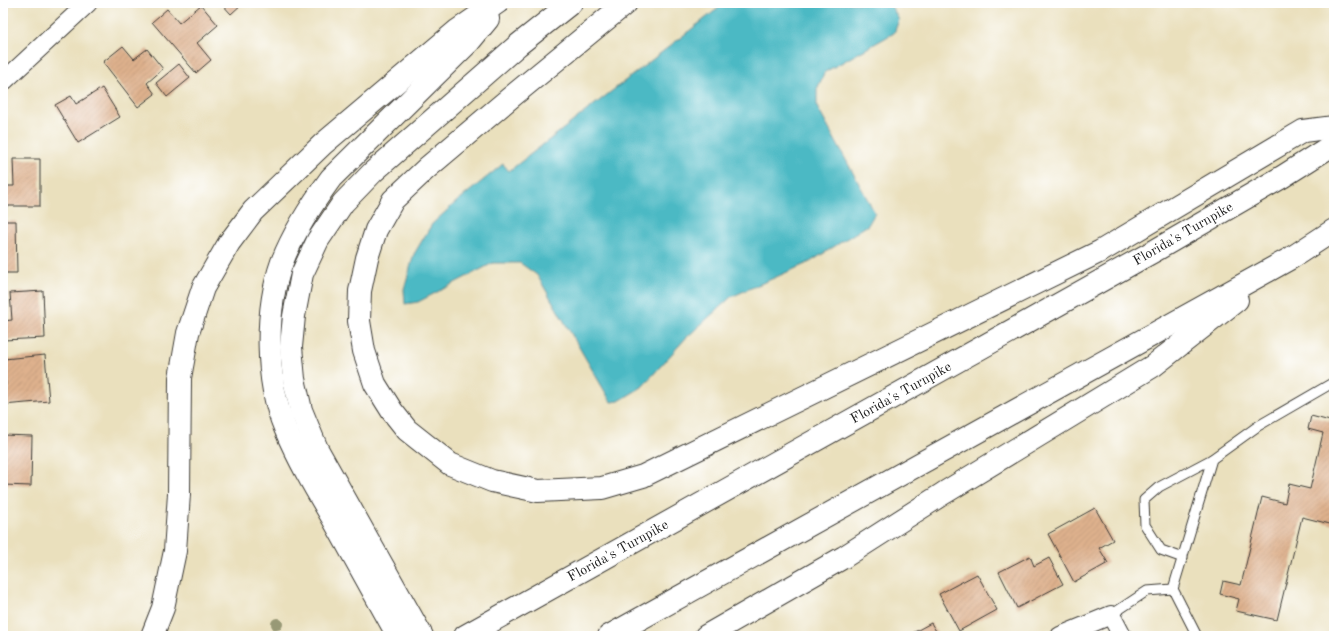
<svg xmlns="http://www.w3.org/2000/svg" width="1337" height="639" viewBox="0 0 1337 639" font-family="'Old Standard TT',serif">
<style>
.water{fill:#4bb9c4;stroke:#346a70}
.building{fill:url(#building-hatch)}
.lines{fill:none;stroke-linecap:round;stroke-linejoin:round}
.lane-casing{stroke:#3b3934;stroke-width:11}
.street-casing{stroke:#3b3934;stroke-width:20}
.highway-casing{stroke:#3b3934;stroke-width:24}
.lane{stroke:#fff;stroke-width:9}
.street{stroke:#fff;stroke-width:18}
.highway{stroke:#fff;stroke-width:22}
.tree{fill:#989976}
.labels{text-anchor:middle;dominant-baseline:central;stroke-width:3;stroke-linejoin:round;paint-order:stroke}
.street-label{font-size:14px;fill:#1c1c1c;stroke:#fff}
</style>
<defs>
<pattern id="building-hatch" width="6" height="6" patternUnits="userSpaceOnUse"><rect width="6" height="6" fill="#deb18d"/><path d="M-1 1l2-2M0 6l6-6M5 7l2-2" fill="none" stroke="#be9879"/></pattern>
</defs>
<rect width="100%" height="100%" fill="#fff"/>
<filter id="ink" filterUnits="userSpaceOnUse"><feTurbulence type="fractalNoise" baseFrequency=".025" numOctaves="2"/><feDisplacementMap in="SourceGraphic" scale="8" xChannelSelector="R" yChannelSelector="G"/><feConvolveMatrix kernelMatrix="1 2 1 2 8 2 1 2 1" color-interpolation-filters="sRGB"/></filter>
<filter id="wash" filterUnits="userSpaceOnUse"><feTurbulence type="fractalNoise" baseFrequency=".012" numOctaves="4" result="noise"/><feDisplacementMap in="SourceGraphic" scale="16" xChannelSelector="R" yChannelSelector="G"/><feGaussianBlur stdDeviation="0.9" result="paint"/><feColorMatrix in="noise" values="0 0 0 0 0 0 0 0 0 0 0 0 0 0 0 0 0 1.4 0 .05"/><feComposite in="paint" operator="in"/></filter>
<g filter="url(#wash)">
<rect width="100%" height="100%" fill="#eae0bd"/>
<!-- water -->
<path class="water" d="M725,3H886L891,6L899,20L894,33L825,72L817,89V107L875,213L868,225L810,262L731,297L685,339L642,387L619,401L611,402L537,275L520,263H493L418,302L405,304L404,289L414,254L432,224L455,203L503,164L509,171Z"/>
<g id="blocks">
<!-- building -->
<g class="building">
<path d="M221,3H243L231,14Z"/>
<path d="M201,5L218,25L197,43L211,60L196,73L152,22L167,9L179,23Z"/>
<path d="M123,46L134,59L147,49L163,69L147,83L155,94L138,107L103,62Z"/>
<path d="M179,64L190,78L167,97L156,83Z"/>
<path d="M102,88L120,117L78,143L55,105L71,96L76,104Z"/>
<path d="M13,159H40V206H3V186H14Z"/>
<path d="M3,221H16L17,273H3Z"/>
<path d="M43,291L45,338L3,340V321L12,320L10,293Z"/>
<path d="M45,355L49,401L3,405V385H6L4,359Z"/>
<path d="M1333,411H1334V525L1302,517L1277,620L1236,611L1239,599L1220,594L1223,581L1241,585L1262,497L1285,503L1289,484L1310,489L1323,433L1308,429L1311,416L1330,421Z"/>
<path d="M3,435L32,436L31,486L3,485Z"/>
<path d="M1095,508L1113,540L1099,548L1108,563L1074,582L1048,534Z"/>
<path d="M1030,556L1034,566L1049,558L1063,584L1017,608L999,572Z"/>
<path d="M977,574L997,610L959,631L939,594Z"/>
<path d="M931,623L939,636H907Z"/>
</g>
</g>
</g>
<g filter="url(#ink)">
<use href="#blocks" fill-opacity="0" stroke="#3b3934" stroke-width="1"/>
<g class="lines">
<!-- lane casing -->
<g class="lane-casing">
<g id="lane">
<path d="M1183,558L1161,550L1145,525L1144,500L1159,487L1212,459"/>
<path d="M1111,615L1147,591L1173,589"/>
<path d="M1197,636L1173,589L1212,459L1258,426L1334,382"/>
</g>
</g>
<!-- street casing -->
<g class="street-casing">
<g id="street">
<path d="M3,82L88,3"/>
<path d="M1060,636L1111,615L1122,636"/>
</g>
</g>
<!-- highway casing -->
<g class="highway-casing">
<g id="highway">
<path d="M626,3L510,98L427,168L393,200L376,230L367,258L360,291L359,321L364,351L375,384L392,411L407,430L450,464L492,481L538,491L602,488L643,476L1101,251L1303,131L1334,127"/>
<path d="M152,636L163,608L175,551L179,494L180,378L188,333L203,288L229,243L253,211L323,144L458,30L497,3"/>
<path d="M398,636C376,596 354,557 332,517C315,488 298,459 285,428C265,380 265,310 282,262C294,231 312,204 331,178L469,42L488,19"/>
<path d="M422,636L317,449L301,410L294,379L291,347L294,316L302,274L318,240L343,203L373,172L518,45L571,3"/>
<path d="M465,636L1156,250L1282,177L1334,144"/>
<path d="M609,636L1291,258L1334,230"/>
<path d="M706,636L844,557L944,493L1153,366L1237,300"/>
</g>
</g>
<!-- lane -->
<use href="#lane" class="lane"/>
<!-- street -->
<use href="#street" class="street"/>
<!-- highway -->
<use href="#highway" class="highway"/>
</g>
<!-- trees -->
<circle class="tree" cx="277" cy="624" r="6"/>
</g>
<g class="labels">
<!-- street labels -->
<g class="street-label">
<text transform="translate(1183 234) rotate(-30)">Florida's Turnpike</text>
<text transform="translate(901 393) rotate(-29)">Florida's Turnpike</text>
<text transform="translate(618 551) rotate(-29)">Florida's Turnpike</text>
</g>
</g>
<!-- margin -->
<rect width="1337" height="639" fill="none" stroke="#fff" stroke-width="16"/>
</svg>
